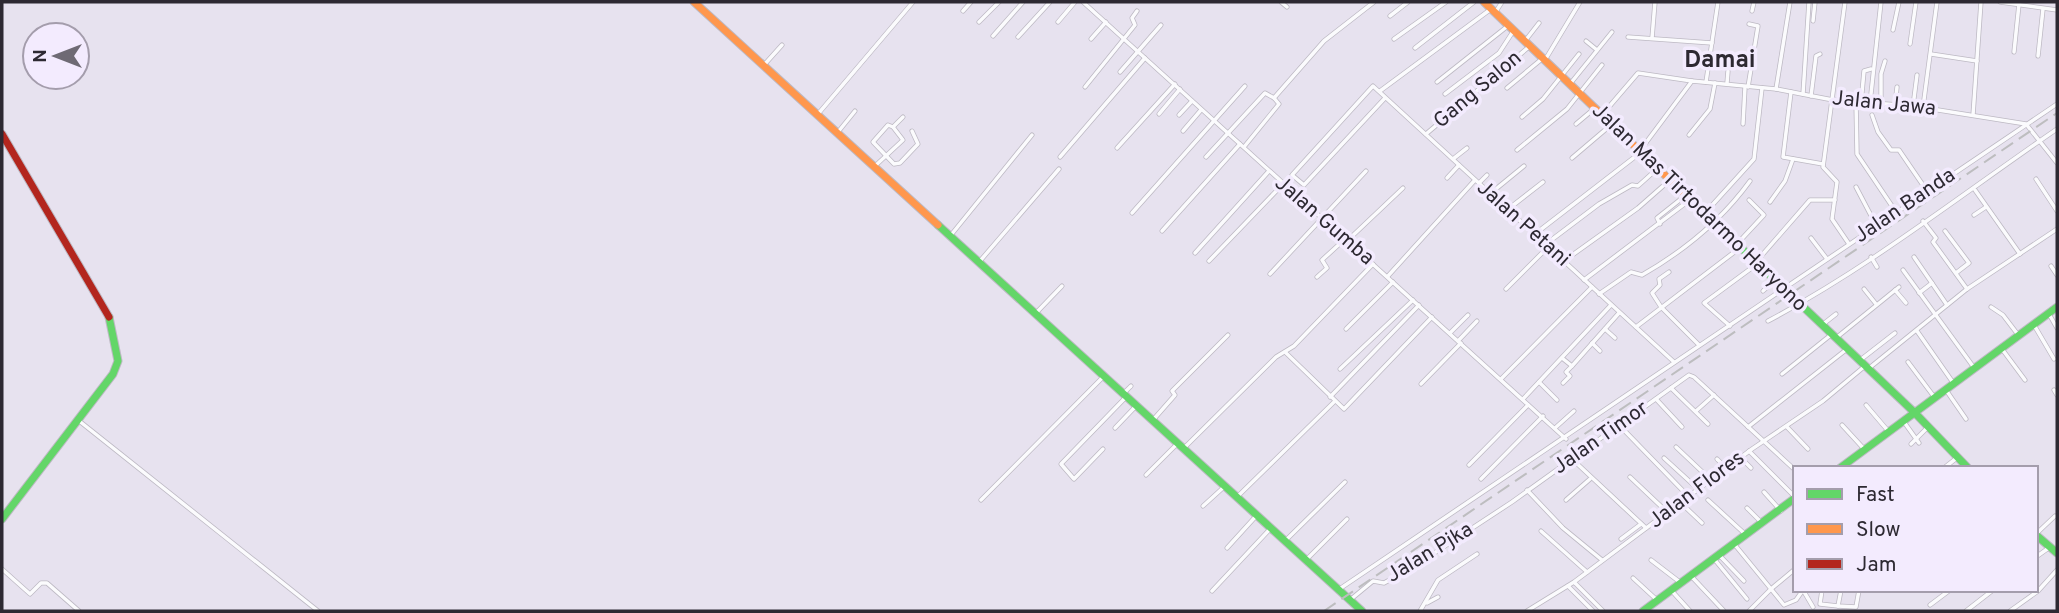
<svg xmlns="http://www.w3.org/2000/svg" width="2059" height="613" viewBox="0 0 2059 613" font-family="Overpass,sans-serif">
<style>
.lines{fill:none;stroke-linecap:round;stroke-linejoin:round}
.street-casing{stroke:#bdb9c3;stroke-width:5}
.fast-casing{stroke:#bdb9c3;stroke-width:9}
.slow-casing{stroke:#bdb9c3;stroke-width:9}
.jam-casing{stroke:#bdb9c3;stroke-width:9}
.street{stroke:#fbfbfd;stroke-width:3.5}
.fast{stroke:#63d668;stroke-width:7}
.slow{stroke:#ff974d;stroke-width:7}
.jam{stroke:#b3261e;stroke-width:7}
.rail{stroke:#bdbdbf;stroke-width:2;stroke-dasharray:14 7;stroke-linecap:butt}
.labels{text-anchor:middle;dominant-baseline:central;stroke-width:7;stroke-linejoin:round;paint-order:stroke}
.street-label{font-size:21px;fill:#2d2932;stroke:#f3ebfe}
.quarter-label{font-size:24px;font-weight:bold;fill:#2d2932;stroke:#f3ebfe}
</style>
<rect width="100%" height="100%" fill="#e7e2ef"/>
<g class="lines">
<!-- street casing -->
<g class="street-casing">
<g id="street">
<path d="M1083,2L1566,439"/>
<path d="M1281,2L1287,7"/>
<path d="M1845,2L1823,167L1837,182L1832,219L1849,244"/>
<path d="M2000,2L2057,10"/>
<path d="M963,11L971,2"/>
<path d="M1752,11L1754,2"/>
<path d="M1495,13L1502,2"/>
<path d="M1390,16L1408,2"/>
<path d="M1813,21L1815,2"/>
<path d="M979,22L999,2"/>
<path d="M1058,22L1075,2"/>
<path d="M1893,30L1899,2"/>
<path d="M993,36L1023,2"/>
<path d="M1018,37L1050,2"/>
<path d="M1628,37L1712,43"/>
<path d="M1652,38L1655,2"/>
<path d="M1091,39L1106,22"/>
<path d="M1394,39L1446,2"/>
<path d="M1525,41L1539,23"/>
<path d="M1586,41L1597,50"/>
<path d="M1910,44L1916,2"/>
<path d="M1415,48L1474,2"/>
<path d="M2014,52L2019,4"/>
<path d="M1931,54L1977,61"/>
<path d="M2038,56L2043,9"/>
<path d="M1545,60L1580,2"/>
<path d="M764,65L782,45"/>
<path d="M1120,72L1161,25"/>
<path d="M1437,82L1509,25"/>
<path d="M1706,82L1718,2"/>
<path d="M1727,83L1728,71"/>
<path d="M1570,84L1612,32"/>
<path d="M1085,87L1135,25L1132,18L1137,11"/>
<path d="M1748,87L1758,26L1749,24"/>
<path d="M1507,88L1543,58"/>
<path d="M1776,89L1790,2"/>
<path d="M1380,91L1491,9"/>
<path d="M1791,92L1783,157L1823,164"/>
<path d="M1445,94L1499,53L1514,30"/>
<path d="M1803,94L1809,2"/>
<path d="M1811,96L1816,56L1820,54"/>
<path d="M1385,98L1304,185L1292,175L1373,86L1674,362"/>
<path d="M1856,102L1857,154L1896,212"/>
<path d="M1861,103L1864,71L1871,69"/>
<path d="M1870,103L1881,2"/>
<path d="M1881,104V74L1885,61"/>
<path d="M1895,105L1897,87"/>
<path d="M1913,106L1917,75"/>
<path d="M1923,107L1937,2"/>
<path d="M818,114L913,2"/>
<path d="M1159,114L1180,89"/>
<path d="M1179,115L1192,101"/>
<path d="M1602,115L1638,73L1692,81"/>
<path d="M1872,115L1878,132L1891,150H1899L1927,191"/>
<path d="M1973,115L1981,2"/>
<path d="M1522,117L1543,99L1579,54"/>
<path d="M1576,124L1595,108"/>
<path d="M1743,124L1745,87"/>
<path d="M893,127L888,125L873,142L894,164L900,163L918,144L912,131"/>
<path d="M1183,131L1201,110"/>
<path d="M838,132L855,111"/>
<path d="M1426,134L1530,46"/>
<path d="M1689,135L1710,109L1715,83"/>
<path d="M1244,147L1279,104L1274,98"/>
<path d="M1117,148L1175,84"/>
<path d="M1517,150L1567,109L1602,65"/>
<path d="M1060,157L1145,58"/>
<path d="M1206,157L1265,93L1274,98L1324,41L1374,2"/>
<path d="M1572,158L1612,124"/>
<path d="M1453,159L1467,148"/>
<path d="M875,166L903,140L893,127L903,117"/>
<path d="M1447,178L1459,165"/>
<path d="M2036,179L2057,211"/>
<path d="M1479,183L1487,175"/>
<path d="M1856,187L1876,225"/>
<path d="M1975,190L2020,254"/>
<path d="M1491,193L1524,166"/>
<path d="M1770,202L1785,181L1793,159"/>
<path d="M1507,210L1543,182"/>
<path d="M1132,213L1245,86"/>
<path d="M1705,213L1754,159L1762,88"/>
<path d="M1974,215L1986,207"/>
<path d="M1923,221L1936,238L1933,242L1967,289"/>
<path d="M1660,224L1657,218L1686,195"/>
<path d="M1162,231L1240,144"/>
<path d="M1945,231L1969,263L1956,273"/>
<path d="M1535,234L1636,156L1692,81L1776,89L1833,100L1913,106L2026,124L2057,163"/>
<path d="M951,235L1032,135"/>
<path d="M1811,238L1827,259"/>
<path d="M1347,241L1403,188"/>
<path d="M1546,244L1599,204L1632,185L1638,186L1658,168"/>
<path d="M1737,244L1764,215L1749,200"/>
<path d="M1195,253L1269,171"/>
<path d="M1871,257L1877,267"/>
<path d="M1914,257L1947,305"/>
<path d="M980,261L1059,169"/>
<path d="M1209,261L1283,184"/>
<path d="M1564,261L1638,208L1671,179"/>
<path d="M1756,262L1810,200H1835"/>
<path d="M2051,266L2057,275"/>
<path d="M1903,270L1975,369"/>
<path d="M1669,272L1659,279L1660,285L1652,293L1661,307L1699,345"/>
<path d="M1270,274L1366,171"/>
<path d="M1388,276L1475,180"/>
<path d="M1317,277L1327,268L1322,260L1345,239"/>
<path d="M1584,280L1691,199"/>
<path d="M1506,289L1548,247"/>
<path d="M1864,289L1876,304"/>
<path d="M1895,290L1906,303"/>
<path d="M1763,291L1775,280"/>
<path d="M1919,293L1932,283"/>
<path d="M1599,294L1631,272L1642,275C1684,251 1721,221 1750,181"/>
<path d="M1991,307L2003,315L2019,336"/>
<path d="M1036,313L1062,286"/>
<path d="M2049,314L2057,328"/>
<path d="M1768,321C1870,267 1962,194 2057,129"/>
<path d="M1822,325L1836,314"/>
<path d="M2034,325L2054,359"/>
<path d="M1730,326L1704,303L1757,264"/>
<path d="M1636,327L1741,247"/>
<path d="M1346,329L1393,282"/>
<path d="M1605,329L1615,338"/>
<path d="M1917,331L1954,384"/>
<path d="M1450,333L1468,315"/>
<path d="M1836,338L1899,287"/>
<path d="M1458,341L1477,321"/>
<path d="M1592,343L1600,351"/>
<path d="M2002,349L2025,380"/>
<path d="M1285,352L1344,409L1432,317"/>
<path d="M1562,358L1572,366L1619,313"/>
<path d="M1859,361L1895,333"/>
<path d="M1908,362L1935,398"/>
<path d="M1340,369L1413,300"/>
<path d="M1868,369L1967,289L2057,229"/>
<path d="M1782,374L1832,334"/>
<path d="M1501,379L1592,287"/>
<path d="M1539,382L1557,400"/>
<path d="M1563,383L1570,376L1566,372L1572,366"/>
<path d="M1421,384L1461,343"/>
<path d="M1671,388L1708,424"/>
<path d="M1946,390L1966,419"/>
<path d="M2054,390L2057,395"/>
<path d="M1124,393L1131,386"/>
<path d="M1330,397L1419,305"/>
<path d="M1523,399L1611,305"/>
<path d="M1656,399L1682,427"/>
<path d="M1866,405L1889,432"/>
<path d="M1696,411L1714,395"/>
<path d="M78,420L318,611"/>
<path d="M1153,420L1175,395L1172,391L1228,335"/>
<path d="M1904,422L1919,443"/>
<path d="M1842,425L1865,450"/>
<path d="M1620,426L1689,497"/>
<path d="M1748,427L1847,349"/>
<path d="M1787,427L1808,449"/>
<path d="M1115,428L1137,405"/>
<path d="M1555,428L1574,411"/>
<path d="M1911,444L1928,427"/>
<path d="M1676,447L1712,481"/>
<path d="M1184,448L1276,357L1294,346L1373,264"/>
<path d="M1103,449L1074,479L1061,464L1127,396"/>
<path d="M1749,451L1795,497"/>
<path d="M1664,458L1699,490"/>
<path d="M1741,458L1751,468"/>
<path d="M1572,459L1646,528"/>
<path d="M1717,459L1727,469"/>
<path d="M1469,465L1528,405"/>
<path d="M1944,468L1958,457"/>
<path d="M1146,475L1178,443"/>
<path d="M1630,477L1667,512"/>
<path d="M1481,479L1543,416"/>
<path d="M1527,490L1563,528L1602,560"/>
<path d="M1764,492L1781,511"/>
<path d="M1237,497L1334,402"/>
<path d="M981,500L1104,376"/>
<path d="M1566,500L1590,479"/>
<path d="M1708,500L1745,534"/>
<path d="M1682,504L1702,523"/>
<path d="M1203,506L1225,486"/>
<path d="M1747,508L1762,523"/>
<path d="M1541,531L1587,572"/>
<path d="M2036,534L2055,516"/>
<path d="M1621,539L1641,524"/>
<path d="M1285,541L1345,482"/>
<path d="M1735,545L1771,589L1795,569"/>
<path d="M1227,548L1257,515"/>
<path d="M1720,556L1744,581"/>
<path d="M2036,557L2050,547"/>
<path d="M1306,560L1347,519"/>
<path d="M1651,560L1681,583"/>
<path d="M1715,560L1747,599"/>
<path d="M2,569L30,594L41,583H47L79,611"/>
<path d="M1691,576L1724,611"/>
<path d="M1633,578L1658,601"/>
<path d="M1575,583L1603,611"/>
<path d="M1568,586L1593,611"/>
<path d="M1338,590L2057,104"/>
<path d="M1671,590L1690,611"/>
<path d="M1822,590L1820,604L1838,606"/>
<path d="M1841,590L1838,606L1856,607L1859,590"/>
<path d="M1212,591L1271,528"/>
<path d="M1350,600L1373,581L1384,583L1413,567L1512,502L1689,375L1694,377L1795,470"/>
<path d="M1427,603L1438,597"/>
<path d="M1930,605L1950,590"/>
<path d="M1420,611L1438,580L1477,554"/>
<path d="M1527,611L1574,582L1752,449L1823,401L1865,366"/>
<path d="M1749,611L1771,589L1784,605L1796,600L1803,590L1813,607"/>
<path d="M1966,611L1993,590"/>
<path d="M2010,611L2038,591L2057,570"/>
</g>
</g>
<!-- fast casing -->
<g class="fast-casing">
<g id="fast">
<path d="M938,225L1362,611"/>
<path d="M1736,243L1915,413L1968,468"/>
<path d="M1840,468L2057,307"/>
<path d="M2,519L113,374L118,361L109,317"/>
<path d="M2036,535L2057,553"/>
<path d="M1643,611L1795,498"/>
</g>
</g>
<!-- slow casing -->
<g class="slow-casing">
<g id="slow">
<path d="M694,2L938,225"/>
<path d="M1484,2L1736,243"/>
</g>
</g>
<!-- jam casing -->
<g class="jam-casing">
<path id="jam" d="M2,134L109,317"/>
</g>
<!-- street -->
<use href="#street" class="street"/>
<!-- fast -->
<use href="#fast" class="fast"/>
<!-- slow -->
<use href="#slow" class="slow"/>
<!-- jam -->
<use href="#jam" class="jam"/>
<!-- rail -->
<path class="rail" d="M1324,611L2057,113"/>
</g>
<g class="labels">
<!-- street labels -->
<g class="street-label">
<text transform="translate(1478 90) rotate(-40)">Gang Salon</text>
<text transform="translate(1884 104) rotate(6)">Jalan Jawa</text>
<text transform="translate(1905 206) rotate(-34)">Jalan Banda</text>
<text transform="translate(1699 208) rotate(44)">Jalan Mas Tirtodarmo Haryono</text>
<text transform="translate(1324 221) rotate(41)">Jalan Gumba</text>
<text transform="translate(1523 224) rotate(42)">Jalan Petani</text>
<text transform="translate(1601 438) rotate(-35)">Jalan Timor</text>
<text transform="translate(1697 490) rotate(-37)">Jalan Flores</text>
<text transform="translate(1430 553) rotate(-31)">Jalan Pjka</text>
</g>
<!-- quarter labels -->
<g class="quarter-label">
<text x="1720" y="61">Damai</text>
</g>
</g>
<!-- border -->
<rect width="2059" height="613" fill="none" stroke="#2d2932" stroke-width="7"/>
<!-- legend -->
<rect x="1793" y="466" width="245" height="126" fill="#f3ebfe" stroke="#a49dac" stroke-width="2"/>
<rect x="1807" y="489" width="35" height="10" fill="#63d668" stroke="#a49dac" stroke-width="2"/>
<text x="1856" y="501" font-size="21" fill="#2d2932">Fast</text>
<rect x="1807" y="524" width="35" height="10" fill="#ff974d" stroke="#a49dac" stroke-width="2"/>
<text x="1856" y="536" font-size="21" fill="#2d2932">Slow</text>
<rect x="1807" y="559" width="35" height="10" fill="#b3261e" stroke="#a49dac" stroke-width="2"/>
<text x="1856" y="571" font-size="21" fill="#2d2932">Jam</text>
<!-- north arrow -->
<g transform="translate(56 56) rotate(270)"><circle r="33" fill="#f3ebfe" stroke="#a49dac" stroke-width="2"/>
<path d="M0-5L12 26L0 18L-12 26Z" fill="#6e6a74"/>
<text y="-10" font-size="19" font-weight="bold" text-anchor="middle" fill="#2d2932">N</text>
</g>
</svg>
